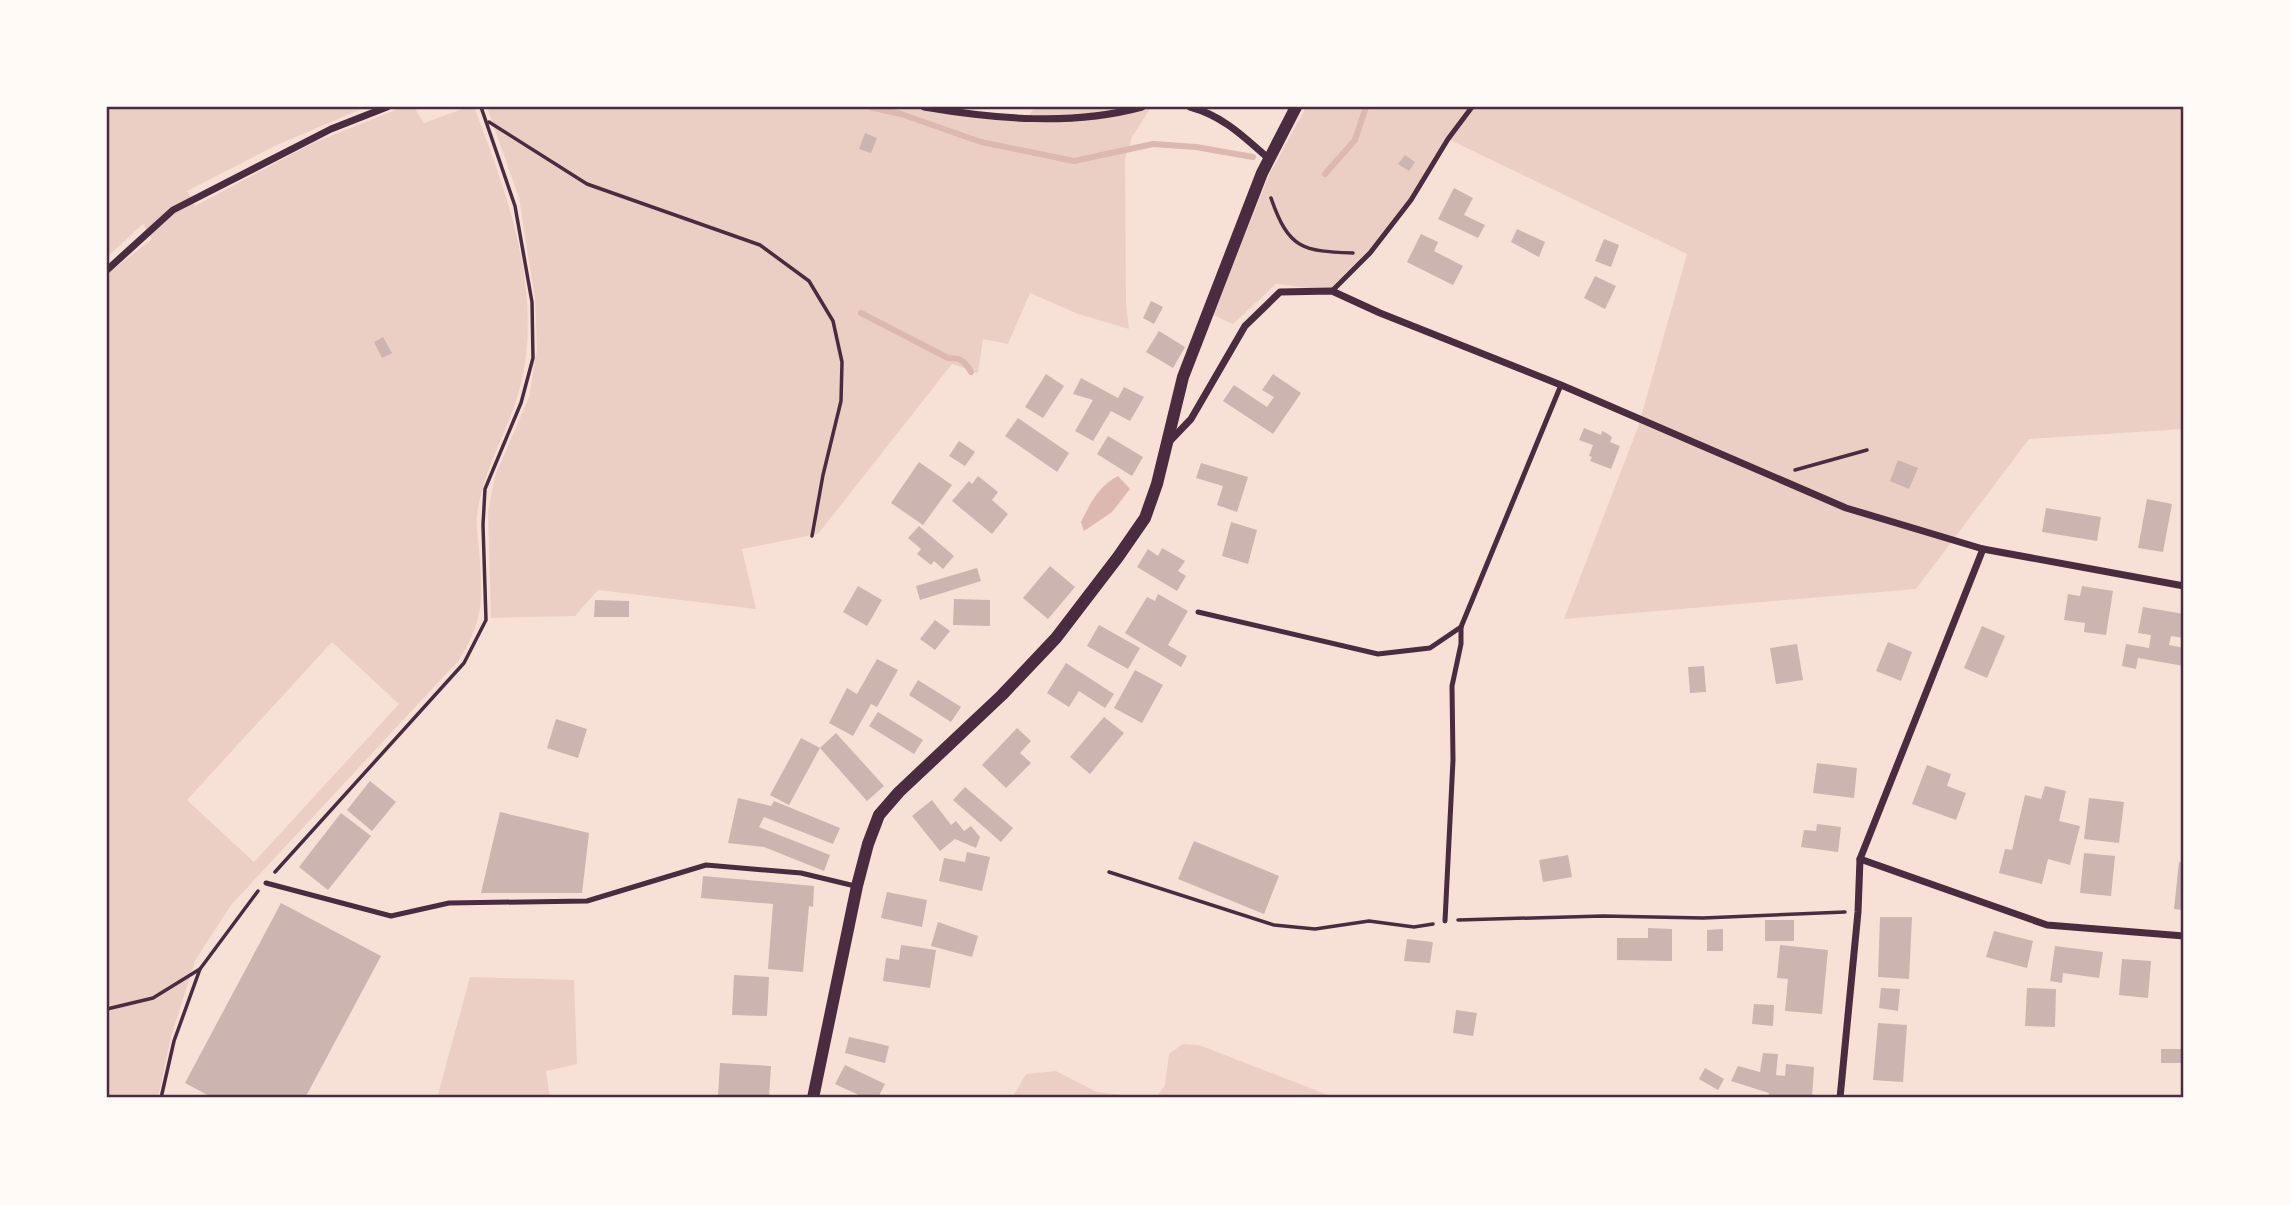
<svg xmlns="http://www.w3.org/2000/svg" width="2291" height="1205" viewBox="0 0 2291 1205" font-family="Barlow,sans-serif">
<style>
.green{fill:#ebcfc5;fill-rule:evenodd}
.water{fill:#dcb8b0}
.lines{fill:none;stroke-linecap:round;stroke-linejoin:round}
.stream{stroke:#dcb8b0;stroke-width:6}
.building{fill:#ccb4b1}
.path{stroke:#4a2c40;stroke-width:3.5}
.service{stroke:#4a2c40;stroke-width:5}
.minor{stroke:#4a2c40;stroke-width:7}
.tertiary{stroke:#4a2c40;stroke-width:12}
.neatline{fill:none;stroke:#4a2c40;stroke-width:2.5}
</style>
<rect width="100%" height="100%" fill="#f7e1d7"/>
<!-- green -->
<g class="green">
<path d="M107,107H366L279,144L187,191L195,206L313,143L403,107H414L424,123L468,107H474C509,197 548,305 516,401C503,440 481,475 477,517C476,527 478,538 479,548C482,598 486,616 459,660L231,905L195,961L171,1037L158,1098H107V274L152,239L143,224L107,257ZM332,642L399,704L254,862L187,800Z"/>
<path d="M487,107H910L978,119L1025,121L1035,107H1151L1132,137L1125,159L1126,303L1129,329L1078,314L1030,293L1008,344L983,339L978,373L952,364L818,534L742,549L756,609L598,590L575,616L491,618L488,512L495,476L529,397L537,349L535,299L519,198Z"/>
<path d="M1306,107H2184V429L2029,439L1916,589L1564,619L1638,427L1687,254L1448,139L1411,200L1370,253L1332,291L1276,284L1233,324L1213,315L1269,175Z"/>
<path d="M470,977L574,980L577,1064L546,1071L550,1098H437Z"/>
<path d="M1183,1044L1199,1045L1336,1098H1156L1165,1085L1169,1054Z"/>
<path d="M1056,1071L1097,1092L1149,1098H1012L1026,1074Z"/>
</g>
<!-- water -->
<path class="water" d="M1118,476L1130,489L1112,512L1084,531L1081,522C1091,502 1098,487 1118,476Z"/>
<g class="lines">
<!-- stream -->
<g class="stream">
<path d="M870,107L901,114L981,142L1074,161L1153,144L1196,147L1253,157"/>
<path d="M1325,174L1355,140L1366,107"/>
<path d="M861,313L948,358C960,358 965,361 971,372"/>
</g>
</g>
<!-- building -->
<g class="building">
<path d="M865,133L877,138L871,153L859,149Z"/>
<path d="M1405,155L1415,162L1409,171L1398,164Z"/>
<path d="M1454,188L1473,198L1464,215L1485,225L1478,238L1438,219Z"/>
<path d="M1517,229L1545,242L1539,257L1511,242Z"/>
<path d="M1421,234L1438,242L1434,251L1463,266L1453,285L1407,262Z"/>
<path d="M1604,239L1619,245L1611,267L1595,261Z"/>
<path d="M1595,276L1616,286L1605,309L1584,298Z"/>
<path d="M1151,301L1163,307L1154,324L1143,318Z"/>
<path d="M1159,331L1185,347L1173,368L1146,352Z"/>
<path d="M383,337L392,353L382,358L374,342Z"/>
<path d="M1046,374L1064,386L1043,418L1025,407Z"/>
<path d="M1273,374L1301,393L1273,434L1223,401L1234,385L1267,407L1274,397L1262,390Z"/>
<path d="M1081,378L1118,398L1124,387L1144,397L1130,421L1111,411L1093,441L1075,431L1093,400L1073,394Z"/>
<path d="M1018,418L1069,453L1057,472L1005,436Z"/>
<path d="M1584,428L1601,435L1602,431L1608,434L1612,437L1610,442L1620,446L1611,469L1590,461L1592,457L1589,456L1593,445L1579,440Z"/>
<path d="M1108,436L1143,457L1132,476L1097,454Z"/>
<path d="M959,441L975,452L965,466L949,456Z"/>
<path d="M1898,460L1918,468L1909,489L1890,481Z"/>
<path d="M919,462L952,485L923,525L891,503Z"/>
<path d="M1201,463L1248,477L1237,512L1217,505L1223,486L1196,478Z"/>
<path d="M978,476L998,492L992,500L1008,514L992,534L952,501L969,481L972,484Z"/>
<path d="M2147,499L2172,504L2163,552L2138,548Z"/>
<path d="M2046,508L2101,517L2097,541L2042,532Z"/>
<path d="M1231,522L1257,530L1248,564L1222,556Z"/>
<path d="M919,526L954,556L943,569L934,561L931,565L917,554L921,549L908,538Z"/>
<path d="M1162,548L1185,561L1178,571L1186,576L1177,591L1137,567L1148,549L1158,556Z"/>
<path d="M1050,566L1075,587L1048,619L1023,598Z"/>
<path d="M977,568L981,581L920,600L916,586Z"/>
<path d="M858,586L882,600L867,626L843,612Z"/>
<path d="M2082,586L2113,591L2106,635L2084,632L2085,623L2064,620L2068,594L2080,596Z"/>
<path d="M1158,594L1188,611L1168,645L1187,656L1181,667L1125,633L1147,597L1155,601Z"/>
<path d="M954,599L990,600V626L953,625Z"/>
<path d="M595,600L629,601V617H594Z"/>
<path d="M2143,607L2184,614V638L2171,636L2169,645L2184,648V666L2138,658L2136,669L2122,666L2126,644L2149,648L2151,635L2138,633Z"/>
<path d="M935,620L950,631L935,650L920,639Z"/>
<path d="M1099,625L1140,648L1128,669L1087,646Z"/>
<path d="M1982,626L2005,636L1987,678L1964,668Z"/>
<path d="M1888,642L1912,652L1901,681L1876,671Z"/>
<path d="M1797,644L1803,680L1776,684L1770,648Z"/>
<path d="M877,659L898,670L877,707L871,704L853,736L829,723L847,688L857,694Z"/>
<path d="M1066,663L1114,694L1105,708L1079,691L1069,707L1047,693Z"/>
<path d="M1704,666L1706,692L1690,693L1688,667Z"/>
<path d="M1135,670L1163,685L1142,723L1114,708Z"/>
<path d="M918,680L961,707L951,722L909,695Z"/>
<path d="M878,712L923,740L914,754L869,726Z"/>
<path d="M1104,717L1124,733L1090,774L1070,757Z"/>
<path d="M556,719L587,729L578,758L547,748Z"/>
<path d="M1017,728L1031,741L1020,753L1031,763L1006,788L982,765Z"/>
<path d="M836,733L884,786L867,801L820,748Z"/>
<path d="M801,738L820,748L789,805L770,795Z"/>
<path d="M1817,763L1857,768L1854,798L1813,793Z"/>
<path d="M1927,765L1951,774L1947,786L1966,793L1956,820L1912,804Z"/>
<path d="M370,781L396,802L372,831L347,810Z"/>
<path d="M2045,786L2066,791L2059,821L2080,826L2070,865L2048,859L2042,884L1999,873L2005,849L2012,850L2025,795L2041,799Z"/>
<path d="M965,787L1013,828L1001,842L953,800Z"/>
<path d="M738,798L771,806L774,801L840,828L833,844L764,817L759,827L830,855L824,871L764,847L728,843Z"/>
<path d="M2089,798L2124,802L2119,843L2084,839Z"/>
<path d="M932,800L951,825L956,821L964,831L971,826L980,837L976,848L955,839L940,851L912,816Z"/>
<path d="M500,812L589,833L582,893H481Z"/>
<path d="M341,813L371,836L328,890L299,867Z"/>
<path d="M1817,824L1841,827L1838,852L1801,847L1804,830L1816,831Z"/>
<path d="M1194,841L1279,876L1264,914L1178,879Z"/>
<path d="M967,852L990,857L982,891L939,881L944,858L965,862Z"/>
<path d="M2084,853L2115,856L2111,896L2080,893Z"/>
<path d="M1568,855L1572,877L1543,882L1539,860Z"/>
<path d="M2179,862L2184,863V910L2174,909Z"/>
<path d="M703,876L814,886L813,907L809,906L803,972L768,969L773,904L701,898Z"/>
<path d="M887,892L927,900L922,927L881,918Z"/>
<path d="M281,903L381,956L305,1098H213L185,1083Z"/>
<path d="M1880,917H1912L1909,979L1878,977Z"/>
<rect x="1765" y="920" width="29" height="21"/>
<path d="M938,922L978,936L972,957L931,946Z"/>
<path d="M1648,928L1672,929V961L1617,960V938H1648Z"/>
<path d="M1723,929V951H1707V930Z"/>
<path d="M1994,931L2033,941L2027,968L1986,957Z"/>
<path d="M1407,939L1433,942L1430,963L1404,961Z"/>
<path d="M901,945L936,950L930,988L883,981L886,958L899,960Z"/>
<path d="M1780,945L1828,950L1822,1014L1785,1011L1788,979L1777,978Z"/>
<path d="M2055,946L2103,952L2099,978L2063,973L2062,983L2050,981Z"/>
<path d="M2122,959L2151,961L2148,998L2119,995Z"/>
<path d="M734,975L769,977L767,1016L732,1015Z"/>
<path d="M1881,988L1900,989L1898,1011L1879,1008Z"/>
<path d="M2027,988L2056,989L2055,1027L2025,1026Z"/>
<path d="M1754,1004L1774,1005L1773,1026L1752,1024Z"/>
<path d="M1456,1010L1477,1013L1473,1036L1453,1033Z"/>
<path d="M1878,1023L1907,1025L1903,1082L1873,1080Z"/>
<path d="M849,1037L889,1046L885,1063L845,1053Z"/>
<rect x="2161" y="1049" width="23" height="14"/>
<path d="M1763,1053L1778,1054L1776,1075L1785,1076L1786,1064L1814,1067L1812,1098H1768L1769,1093L1731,1081L1738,1066L1760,1072Z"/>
<path d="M720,1063L771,1066L769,1098L718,1096Z"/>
<path d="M845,1065L885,1084L878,1098H865L835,1084Z"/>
<path d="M1705,1068L1724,1079L1718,1090L1699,1079Z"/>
</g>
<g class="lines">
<!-- path -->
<g class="path">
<path d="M489,122L587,184L760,245L809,281L833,321L842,362L841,401L823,475L812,536"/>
<path d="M1271,198C1289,250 1303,251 1353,253"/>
<path d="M1795,470L1867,450"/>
<path d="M275,872L464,663L486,620L483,525L485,489L521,403L533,358L532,302L515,206L481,107"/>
<path d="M1109,872L1274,925L1315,929L1369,921L1414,927L1433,924"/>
<path d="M1458,920L1603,916L1703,918L1845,912"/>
<path d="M107,1009L153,998L200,969"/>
<path d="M161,1098L174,1041L200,969L258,891"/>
</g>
<!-- service -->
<g class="service">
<path d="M1332,291L1370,253L1411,200L1448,139L1472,107"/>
<path d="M1198,612L1378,654L1430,648L1461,627"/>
<path d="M266,883L391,916L449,903L587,901L706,865L801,873L855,886"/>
<path d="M1445,921L1453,760L1452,686L1461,644V627L1561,385"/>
</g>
<!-- minor -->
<g class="minor">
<path d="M924,107C995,119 1072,126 1142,107"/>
<path d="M1190,107C1223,116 1243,136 1268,158"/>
<path d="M107,270L173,210L331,129L387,107"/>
<path d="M1169,442L1191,419L1245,326L1280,292L1332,291L1380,313L1561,385L1846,508L1983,549L2184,586"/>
<path d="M1860,859L2047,925L2184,936"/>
<path d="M1840,1098L1858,912L1860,859L1983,549"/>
</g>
<!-- tertiary -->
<path class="tertiary" d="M813,1098L857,886L868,844L879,815L899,792L1002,695L1056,638L1118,557L1145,518L1157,484L1183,377L1262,173L1296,107"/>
</g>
<!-- border -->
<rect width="2291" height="1205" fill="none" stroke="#fffaf5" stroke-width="217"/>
<rect x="108" y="108" width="2074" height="988" class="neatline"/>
</svg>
